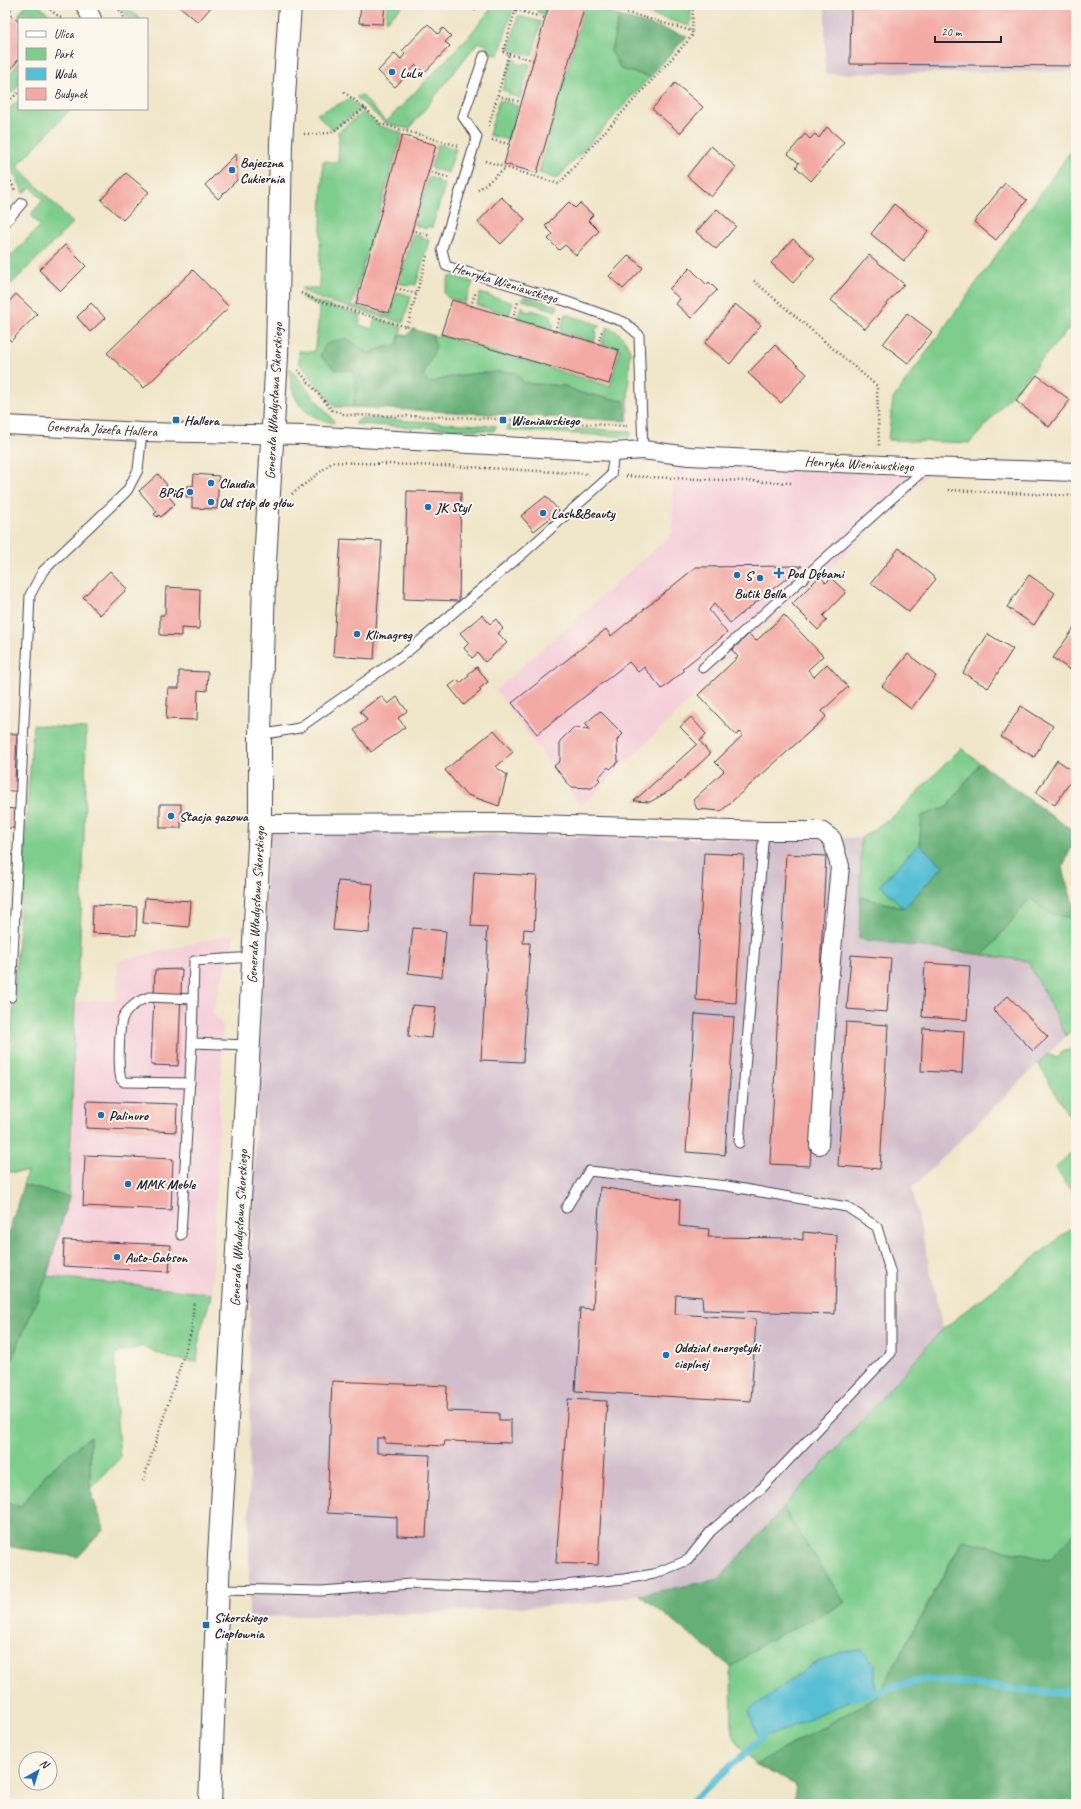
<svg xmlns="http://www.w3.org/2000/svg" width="1081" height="1809" viewBox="0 0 1081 1809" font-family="Caveat,sans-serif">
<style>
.built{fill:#f5cfda}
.industrial{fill:#d1bdcb}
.green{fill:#7ecd8d;stroke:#507864}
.forest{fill:#66b078;stroke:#44695a}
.water{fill:#57bfd4;stroke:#3c7088}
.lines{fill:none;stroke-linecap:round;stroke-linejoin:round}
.stream{stroke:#57bfd4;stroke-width:7}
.building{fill:#f3aaa4}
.lane-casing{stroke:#413f50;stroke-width:11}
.street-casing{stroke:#413f50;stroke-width:20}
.secondary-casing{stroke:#413f50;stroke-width:24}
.path{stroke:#413f50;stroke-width:2.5;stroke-dasharray:1 3;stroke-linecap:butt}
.lane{stroke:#fff;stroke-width:9}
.street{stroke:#fff;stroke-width:18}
.secondary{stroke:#fff;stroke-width:22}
.poi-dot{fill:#1f6fb2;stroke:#fbf7ec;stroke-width:1.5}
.labels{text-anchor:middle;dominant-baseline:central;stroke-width:4;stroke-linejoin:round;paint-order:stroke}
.poi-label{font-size:14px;font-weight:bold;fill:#22223b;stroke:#fbf7ec;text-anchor:start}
.street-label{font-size:14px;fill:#22223b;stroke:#fbf7ec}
</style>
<rect width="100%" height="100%" fill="#fbf7ec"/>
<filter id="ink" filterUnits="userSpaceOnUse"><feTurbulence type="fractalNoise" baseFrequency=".025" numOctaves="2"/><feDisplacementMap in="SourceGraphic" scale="8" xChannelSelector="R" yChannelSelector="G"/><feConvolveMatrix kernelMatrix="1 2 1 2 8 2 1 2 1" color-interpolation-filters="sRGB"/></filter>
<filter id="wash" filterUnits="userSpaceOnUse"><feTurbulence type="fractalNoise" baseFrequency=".012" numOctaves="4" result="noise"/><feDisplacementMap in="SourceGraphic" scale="16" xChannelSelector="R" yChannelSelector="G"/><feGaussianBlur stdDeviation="0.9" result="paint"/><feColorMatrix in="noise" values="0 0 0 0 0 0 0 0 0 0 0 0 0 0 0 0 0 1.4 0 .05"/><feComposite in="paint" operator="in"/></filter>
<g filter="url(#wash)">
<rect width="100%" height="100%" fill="#f0e6ca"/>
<!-- built -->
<g class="built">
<path d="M674,461L927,475L860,541L724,661L690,700L581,806L496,690L672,534Z"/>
<path d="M235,934L212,1013L223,1025L212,1294L47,1276L69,1197L75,1002L117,1000L118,961Z"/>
</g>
<!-- industrial -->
<g class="industrial">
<path d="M825,5H1076V71L825,74Z"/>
<path d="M268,830L685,839L861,838L859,939L1028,961L1066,1036L912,1188L943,1329L719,1579L595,1603L408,1614L249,1617L250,1277Z"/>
</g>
<!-- green -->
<g class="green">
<path d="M26,5H38L55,19H19V14Z"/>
<path d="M118,5H123L141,19H128L126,14Z"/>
<path d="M387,5H404L386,21Z"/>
<path d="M494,5H514L499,55L486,51L487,45L478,42L409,129L385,123L357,98L356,97L362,95L386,122L469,36Z"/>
<path d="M521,5H547L544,14L537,12L538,10L531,7L530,10L520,7Z"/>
<path d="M585,5L619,16L611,51L621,69L650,77L557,179L539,173Z"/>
<path d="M618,5H691L690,26Z"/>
<path d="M518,16L541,22L532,56L509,49Z"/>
<path d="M512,59L517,60L516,63L523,65L524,63L530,64L520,98L508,94L509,92L502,90Z"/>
<path d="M19,62V86L5,98V80Z"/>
<path d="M350,99L361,109L332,130L317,114Z"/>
<path d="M19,100V109H71L17,166L73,223L5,290V262L40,226L32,217V213L43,200L31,187L24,193L5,154V111Z"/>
<path d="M499,100L518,106L508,140L489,135Z"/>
<path d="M363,112L380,126L402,133L352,305L390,316L397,292L411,296L403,323L320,299L302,290V288H319L323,161L338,162L339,135L337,133Z"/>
<path d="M438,144L456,149L448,173L431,168Z"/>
<path d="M1076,144V320L970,443L888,440L893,399Z"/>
<path d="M429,177L438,180L437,182L445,185L432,228L427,226L426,229L415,225Z"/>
<path d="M413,234L429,240L416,285L410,284L409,286L399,283Z"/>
<path d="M454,276L473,282L465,303L448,298L444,293L449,277Z"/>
<path d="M480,293L513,303L509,315L477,305Z"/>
<path d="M301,295L317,302L361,315L359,325L372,329L375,318L402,327L397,344L368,353L346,338L356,390L353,407H335L299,363V351L314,352L318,325L319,306L302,298Z"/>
<path d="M524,296L558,306L556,311L522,300Z"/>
<path d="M521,307H524L523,310L530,312L531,310L552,316L550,321L554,323L552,330L517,319Z"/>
<path d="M565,314L600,325L599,327H597L595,331L597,332L594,342L560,332Z"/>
<path d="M607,327C619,331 626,339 630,351L627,421L623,401L581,393L565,386L524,383L516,372C488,372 456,373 430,383L423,376L436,347L432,335L438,337L439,335L610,386L620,349L602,344Z"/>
<path d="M290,368L334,421V423C304,417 289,400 290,368Z"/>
<path d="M361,418L496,426L494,431L355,424Z"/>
<path d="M507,426L627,431L632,433L629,437L507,430Z"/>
<path d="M33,725L86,729L84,841L79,961L75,1002L69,1197L23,1185L27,1172H5V1070L10,1052Z"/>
<path d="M961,748L980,763L947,807L922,816L919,844L880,885L904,908L860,897L861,838L895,815Z"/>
<path d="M1030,898L1049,913L1076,919V1024L1066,1036L1028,961L984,955Z"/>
<path d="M1076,1049V1128L1038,1063L1048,1054L1057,1058L1063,1051Z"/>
<path d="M1076,1148V1197L1055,1168Z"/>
<path d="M1076,1225V1532L1048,1560L962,1540L878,1696L756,1765L732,1735L731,1667L764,1643L845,1603L783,1508L943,1329Z"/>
<path d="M47,1276L212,1294L200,1332L197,1362L169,1358L143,1346L115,1354V1400L120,1458L90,1489V1436L45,1475L20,1507L5,1500V1375Z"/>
</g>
<!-- forest -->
<g class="forest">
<path d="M619,16L687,36L650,77L621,69L611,51Z"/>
<path d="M413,329L432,335L436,347L423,376L430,383C457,373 488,372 516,372L524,383L565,386L581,393L624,401L627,421L353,407L356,390L353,370H336L320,356L326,344L346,338L368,353L397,344L400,334L407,336Z"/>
<path d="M980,763L1050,815L1076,832V837L1062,868L1076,913V919L1049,913L1030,898L984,955L859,939L860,897L904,908L943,866L919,844L922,816L947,807Z"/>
<path d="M23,1185L69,1197L47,1276L5,1375V1246Z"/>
<path d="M90,1436V1489L104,1529L78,1557L5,1546V1500L20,1507L45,1475Z"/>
<path d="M783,1508L845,1603L764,1643L731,1667L640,1595L719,1579Z"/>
<path d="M1076,1532V1804H793L796,1785L756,1765L878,1696L963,1540L1048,1560Z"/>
</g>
<!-- water -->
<g class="water">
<path d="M919,844L943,866L904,908L880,885Z"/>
<path d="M862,1650L875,1664V1689L808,1720L761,1739L753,1725L749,1710L812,1665L841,1652Z"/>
</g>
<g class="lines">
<!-- stream -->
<g class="stream">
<path d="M852,1698L927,1679L1052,1693L1076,1691"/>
<path d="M689,1804L767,1733"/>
</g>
</g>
<g id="blocks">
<!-- building -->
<g class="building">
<path d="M178,5H213L198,22Z"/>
<path d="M361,5H385L383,24L359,23Z"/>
<path d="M469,5H479L475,10Z"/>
<path d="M549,5H585L537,173L504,164Z"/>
<path d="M851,5H1076V66L850,64Z"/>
<path d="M5,11L19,22V59L5,76Z"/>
<path d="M428,24L438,34L443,28L451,36L445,42L450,46L424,73L416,65L395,87L378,71L395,53L401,59L405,54L402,51Z"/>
<path d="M675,83L703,107L680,133L652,109Z"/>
<path d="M827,127L844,142L811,181L796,167L799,163L788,154L805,134L810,139L815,134L819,138Z"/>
<path d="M402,135L436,145L389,313L356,304Z"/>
<path d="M711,146L736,167L711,197L687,176Z"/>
<path d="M236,154L237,180L218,199L205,185Z"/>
<path d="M126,173L149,192L123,220L101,200Z"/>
<path d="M1005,183L1027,200L996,240L974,222Z"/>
<path d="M501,197L525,219L501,244L478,222Z"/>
<path d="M569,202L575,208L580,203L593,215L588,220L599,231L576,255L565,245L559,250L548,239L553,234L545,226Z"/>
<path d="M894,204L928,231L904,261L871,234Z"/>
<path d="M717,209L736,226L716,249L696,232Z"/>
<path d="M793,239L815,258L793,283L771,263Z"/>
<path d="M65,245L86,266L61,291L39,270Z"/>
<path d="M629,255L643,268L623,289L609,276Z"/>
<path d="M869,255L904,284L865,329L831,300Z"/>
<path d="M690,268L707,285L709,282L717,290L691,318L676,304L680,299L669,289Z"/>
<path d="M193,270L229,307L144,388L107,353Z"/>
<path d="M16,294L37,314L11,341L5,336V306Z"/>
<path d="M452,300L619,350L609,384L441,334Z"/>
<path d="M91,303L105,318L90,332L77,317Z"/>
<path d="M735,304L761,325L730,364L705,343Z"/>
<path d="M907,313L932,332L908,363L883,344Z"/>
<path d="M775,345L807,374L781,403L748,373Z"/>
<path d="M1037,375L1070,400L1049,427L1016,401Z"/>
<path d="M158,474L167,485L162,489L175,504L161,517L159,515L157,517L154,514L157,512L139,491Z"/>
<path d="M194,474L219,476L217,509L192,508V497H186L187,486H193Z"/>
<path d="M407,491L461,492L459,601L404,599Z"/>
<path d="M546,496L559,511L534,531L521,516Z"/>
<path d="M341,539L382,541L374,659L333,656Z"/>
<path d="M899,548L936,579L909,612L871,583Z"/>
<path d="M802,566L730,623L714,604L709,610L727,633L682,669L684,671L662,689L644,667L638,672L629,662L537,734L512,703L606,629L611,636L696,567Z"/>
<path d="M110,571L127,589L100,615L83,597Z"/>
<path d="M1029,575L1055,593L1034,625L1007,607Z"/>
<path d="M820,576L826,583L831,578L846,592L823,616L827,620L818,630L792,604Z"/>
<path d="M166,587L200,589L199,629L181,628V636L160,635V615H165Z"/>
<path d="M482,615L490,624L496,619L503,629L498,633L507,643L485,662L478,653L472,658L464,648L469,643L460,633Z"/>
<path d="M784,615L823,656L808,670L814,677L827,664L848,687L822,711L826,717L721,811L697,809L693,800L724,771L715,762L743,735L740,732L736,735L698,695L738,657L732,650L749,634L756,641Z"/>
<path d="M1076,625V674L1053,658Z"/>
<path d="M988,634L1013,649L988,688L963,673Z"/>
<path d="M908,654L936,676L911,709L882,686Z"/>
<path d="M477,667L488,682L479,689L481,691L464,705L449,686L457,680L460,683L469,676L468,674Z"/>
<path d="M179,671L208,672L207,691L198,690L197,720L166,719L168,688H179Z"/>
<path d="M381,696L388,704L397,697L407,711L398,718L405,727L371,752L354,730L367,720L360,711Z"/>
<path d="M1021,706L1053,726L1034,757L1001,737Z"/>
<path d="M600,711L623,734L617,740L618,762L610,769L608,767L598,778L600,780L592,788L571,787L554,766L560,761V741L573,728L590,729L585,724Z"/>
<path d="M691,717L706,734L700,741L710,754L671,790L650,802L634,801L697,744L680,727Z"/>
<path d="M494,730L513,752L496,767L507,775L499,806L465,794L445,770Z"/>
<path d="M5,734H17L15,781L19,782L18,791H5Z"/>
<path d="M1057,760L1076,773L1055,805L1036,793Z"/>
<rect x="160" y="804" width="21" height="24"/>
<path d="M5,808L15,809L14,828H5Z"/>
<path d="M704,853L744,855L736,1003L696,1000Z"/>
<path d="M786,854L826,856L810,1166L770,1164Z"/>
<path d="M474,872L537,876L534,930L524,929L523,943H530L523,1062L481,1060L488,941H486L487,927L471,926Z"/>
<path d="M338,881L373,884L369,933L333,930Z"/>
<path d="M145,898L191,901L189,927L143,923Z"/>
<path d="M93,905L137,907L136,935L92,933Z"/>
<path d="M413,928L446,931L442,977L408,973Z"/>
<path d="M851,955L891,958L887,1012L847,1009Z"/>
<path d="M925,963L970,966L967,1020L922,1017Z"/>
<path d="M182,969L178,1066L151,1065L155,970Z"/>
<path d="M1008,996L1048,1037L1033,1051L993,1010Z"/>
<path d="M412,1005L436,1007L432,1038L408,1036Z"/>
<path d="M695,1014L734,1017L725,1155L686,1152Z"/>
<path d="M846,1022L888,1025L880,1169L838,1166Z"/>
<path d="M923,1028L964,1031L962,1073L921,1071Z"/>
<path d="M87,1101L177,1104L176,1132L86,1128Z"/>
<path d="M85,1155L173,1159L171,1210L83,1206Z"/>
<path d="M600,1187L680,1200L679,1226L709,1229L708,1237L790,1238L803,1240V1232L837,1235L835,1314L703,1310L702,1297L676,1295L675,1314L756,1319L751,1401L575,1391L580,1308L593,1309Z"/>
<path d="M64,1240L171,1245L169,1272L63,1266Z"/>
<path d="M332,1381L447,1386L446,1411L499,1413V1420H511V1443L445,1441L444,1446L385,1443V1438H377V1453L430,1455L426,1537L397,1536V1517L327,1513Z"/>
<path d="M568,1399L607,1401L598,1565L556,1563Z"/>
</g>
</g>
</g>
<g filter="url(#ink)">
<use href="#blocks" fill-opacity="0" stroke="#413f50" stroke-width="1"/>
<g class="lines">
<!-- lane casing -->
<g class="lane-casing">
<g id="lane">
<path d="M484,56L463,117L477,137L442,249L446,266L565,301L624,322L639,335L643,450"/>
<path d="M5,223L22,203"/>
<path d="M703,668L925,469"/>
<path d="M260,735L299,728L407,652L526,551L611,475L614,452"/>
<path d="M11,997L30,595L43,571L127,491L138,470L142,432"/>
<path d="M192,1043L249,1045"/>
<path d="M190,1083L124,1082L121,1079C118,1070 119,1025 123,1017C128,1008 140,999 150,997L193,999"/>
<path d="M739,1143L764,831"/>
<path d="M181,1235L192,1043L194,961L253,957"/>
<path d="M217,1589L321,1591L411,1584L533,1588L624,1579L654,1574L688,1560L711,1531L762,1488L891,1353V1274L877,1227L847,1207L727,1186L589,1171L566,1208"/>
</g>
</g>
<!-- street casing -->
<g class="street-casing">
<g id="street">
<path d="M85,5L92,19"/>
<path d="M5,425L142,432L304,435L614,452L643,450L689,456L927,467L1076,472"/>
<path d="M260,824L502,823L764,831H821L832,839L840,866L827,1003L819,1145"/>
</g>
</g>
<!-- secondary casing -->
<g class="secondary-casing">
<path id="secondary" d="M210,1804L219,1555L247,1081L260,824V735L264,579L277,356L281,143L290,5"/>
</g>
<!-- path -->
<g class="path">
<path d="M44,5L62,19"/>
<path d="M113,5L122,12L124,19"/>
<path d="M600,5L692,31L693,5"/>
<path d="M516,10L545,18"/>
<path d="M8,13L14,5"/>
<path d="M509,54L533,60"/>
<path d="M344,92L365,108L381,124L459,146"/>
<path d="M498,96L521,102"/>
<path d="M5,104L19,92"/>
<path d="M489,126L509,54L503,52L517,5"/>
<path d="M304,134L331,133L365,108"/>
<path d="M492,140L509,144"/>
<path d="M485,161L559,184L601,136L693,35L692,31"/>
<path d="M5,171L15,190"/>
<path d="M428,171L449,178"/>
<path d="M478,190L506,168"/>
<path d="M412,230L430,236"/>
<path d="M754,281L877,386L879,446"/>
<path d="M396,288L416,294"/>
<path d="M301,293L316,300L407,327L427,256"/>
<path d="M471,306L476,291"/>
<path d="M513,319L518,302"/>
<path d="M555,331L560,316"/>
<path d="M598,344L602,331"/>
<path d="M298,370L332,410L346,415L457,417L627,426"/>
<path d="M626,476L793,483"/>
<path d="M948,490L1076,496"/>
<path d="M292,494L333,462L470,467L589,474"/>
<path d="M143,1481L191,1333L194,1301"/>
</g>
<!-- lane -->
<use href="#lane" class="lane"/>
<!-- street -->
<use href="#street" class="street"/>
<!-- secondary -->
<use href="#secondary" class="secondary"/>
</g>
</g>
<!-- markers -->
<g class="poi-dot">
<circle cx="392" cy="72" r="4"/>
<circle cx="232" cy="170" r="4"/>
<rect x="172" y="416" width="8" height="8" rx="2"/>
<rect x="499" y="416" width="8" height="8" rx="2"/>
<circle cx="211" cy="483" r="4"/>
<circle cx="190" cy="492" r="4"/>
<circle cx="211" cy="502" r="4"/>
<circle cx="428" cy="507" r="4"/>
<circle cx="543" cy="513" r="4"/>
<path d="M777 567h4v4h4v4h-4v4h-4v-4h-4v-4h4z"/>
<circle cx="737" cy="575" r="4"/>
<circle cx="760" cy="578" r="4"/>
<circle cx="357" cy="634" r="4"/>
<circle cx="171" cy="816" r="4"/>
<circle cx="101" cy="1115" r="4"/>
<circle cx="128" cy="1184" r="4"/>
<circle cx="117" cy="1257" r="4"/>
<circle cx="666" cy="1355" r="4"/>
<rect x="202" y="1621" width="8" height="8" rx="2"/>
</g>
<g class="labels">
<!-- poi labels -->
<g class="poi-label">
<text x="400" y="72">LuLu</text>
<text x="240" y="162">Bajeczna<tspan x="240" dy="16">Cukiernia</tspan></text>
<text x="184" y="420">Hallera</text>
<text x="511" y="420">Wieniawskiego</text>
<text x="219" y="483">Claudia</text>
<text x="182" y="492" text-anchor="end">BPiG</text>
<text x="219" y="502">Od stóp do głów</text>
<text x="436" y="507">JK Styl</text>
<text x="551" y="513">Lash&amp;Beauty</text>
<text x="787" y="573">Pod Dębami</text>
<text x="745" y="575">S</text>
<text x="760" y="593" text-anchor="middle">Butik Bella</text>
<text x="365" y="634">Klimagreg</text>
<text x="179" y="816">Stacja gazowa</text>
<text x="109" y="1115">Palinuro</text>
<text x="136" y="1184">MMK Meble</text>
<text x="125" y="1257">Auto-Gabson</text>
<text x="674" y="1347">Oddział energetyki<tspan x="674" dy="16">cieplnej</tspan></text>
<text x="214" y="1617">Sikorskiego<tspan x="214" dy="16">Ciepłownia</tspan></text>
</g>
<!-- street labels -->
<g class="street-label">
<text transform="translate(505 283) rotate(17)">Henryka Wieniawskiego</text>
<text transform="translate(274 401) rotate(-87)">Generała Władysława Sikorskiego</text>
<text transform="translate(102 429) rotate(3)">Generała Józefa Hallera</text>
<text transform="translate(859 464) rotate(3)">Henryka Wieniawskiego</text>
<text transform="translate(256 905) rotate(-87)">Generała Władysława Sikorskiego</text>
<text transform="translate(239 1228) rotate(-87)">Generała Władysława Sikorskiego</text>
</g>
</g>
<!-- margin -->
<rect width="1081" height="1809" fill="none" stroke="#fbf7ec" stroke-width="20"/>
<!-- legend -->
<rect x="18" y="18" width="130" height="92" fill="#fbf7ec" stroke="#a4a2a5"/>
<rect x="26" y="31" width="20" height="6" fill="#ffffff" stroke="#a4a2a5"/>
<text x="54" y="38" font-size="12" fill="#22223b">Ulica</text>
<rect x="26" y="48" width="20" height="12" fill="#7ecd8d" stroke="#a4a2a5"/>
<text x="54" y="58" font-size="12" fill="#22223b">Park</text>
<rect x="26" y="68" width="20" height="12" fill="#57bfd4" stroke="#a4a2a5"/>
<text x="54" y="78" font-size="12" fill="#22223b">Woda</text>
<rect x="26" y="88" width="20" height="12" fill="#f3aaa4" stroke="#a4a2a5"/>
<text x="54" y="98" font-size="12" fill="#22223b">Budynek</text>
<!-- north arrow -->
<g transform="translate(38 1771) rotate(39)"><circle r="19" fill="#fbf7ec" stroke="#a4a2a5"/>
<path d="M0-3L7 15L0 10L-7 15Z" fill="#1f6fb2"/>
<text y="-6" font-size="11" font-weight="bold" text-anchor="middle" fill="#22223b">N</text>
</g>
<!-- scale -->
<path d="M935 36v6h66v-6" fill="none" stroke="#22223b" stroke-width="2"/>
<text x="941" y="36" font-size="12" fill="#22223b" stroke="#fbf7ec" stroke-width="3" paint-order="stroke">20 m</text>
</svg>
